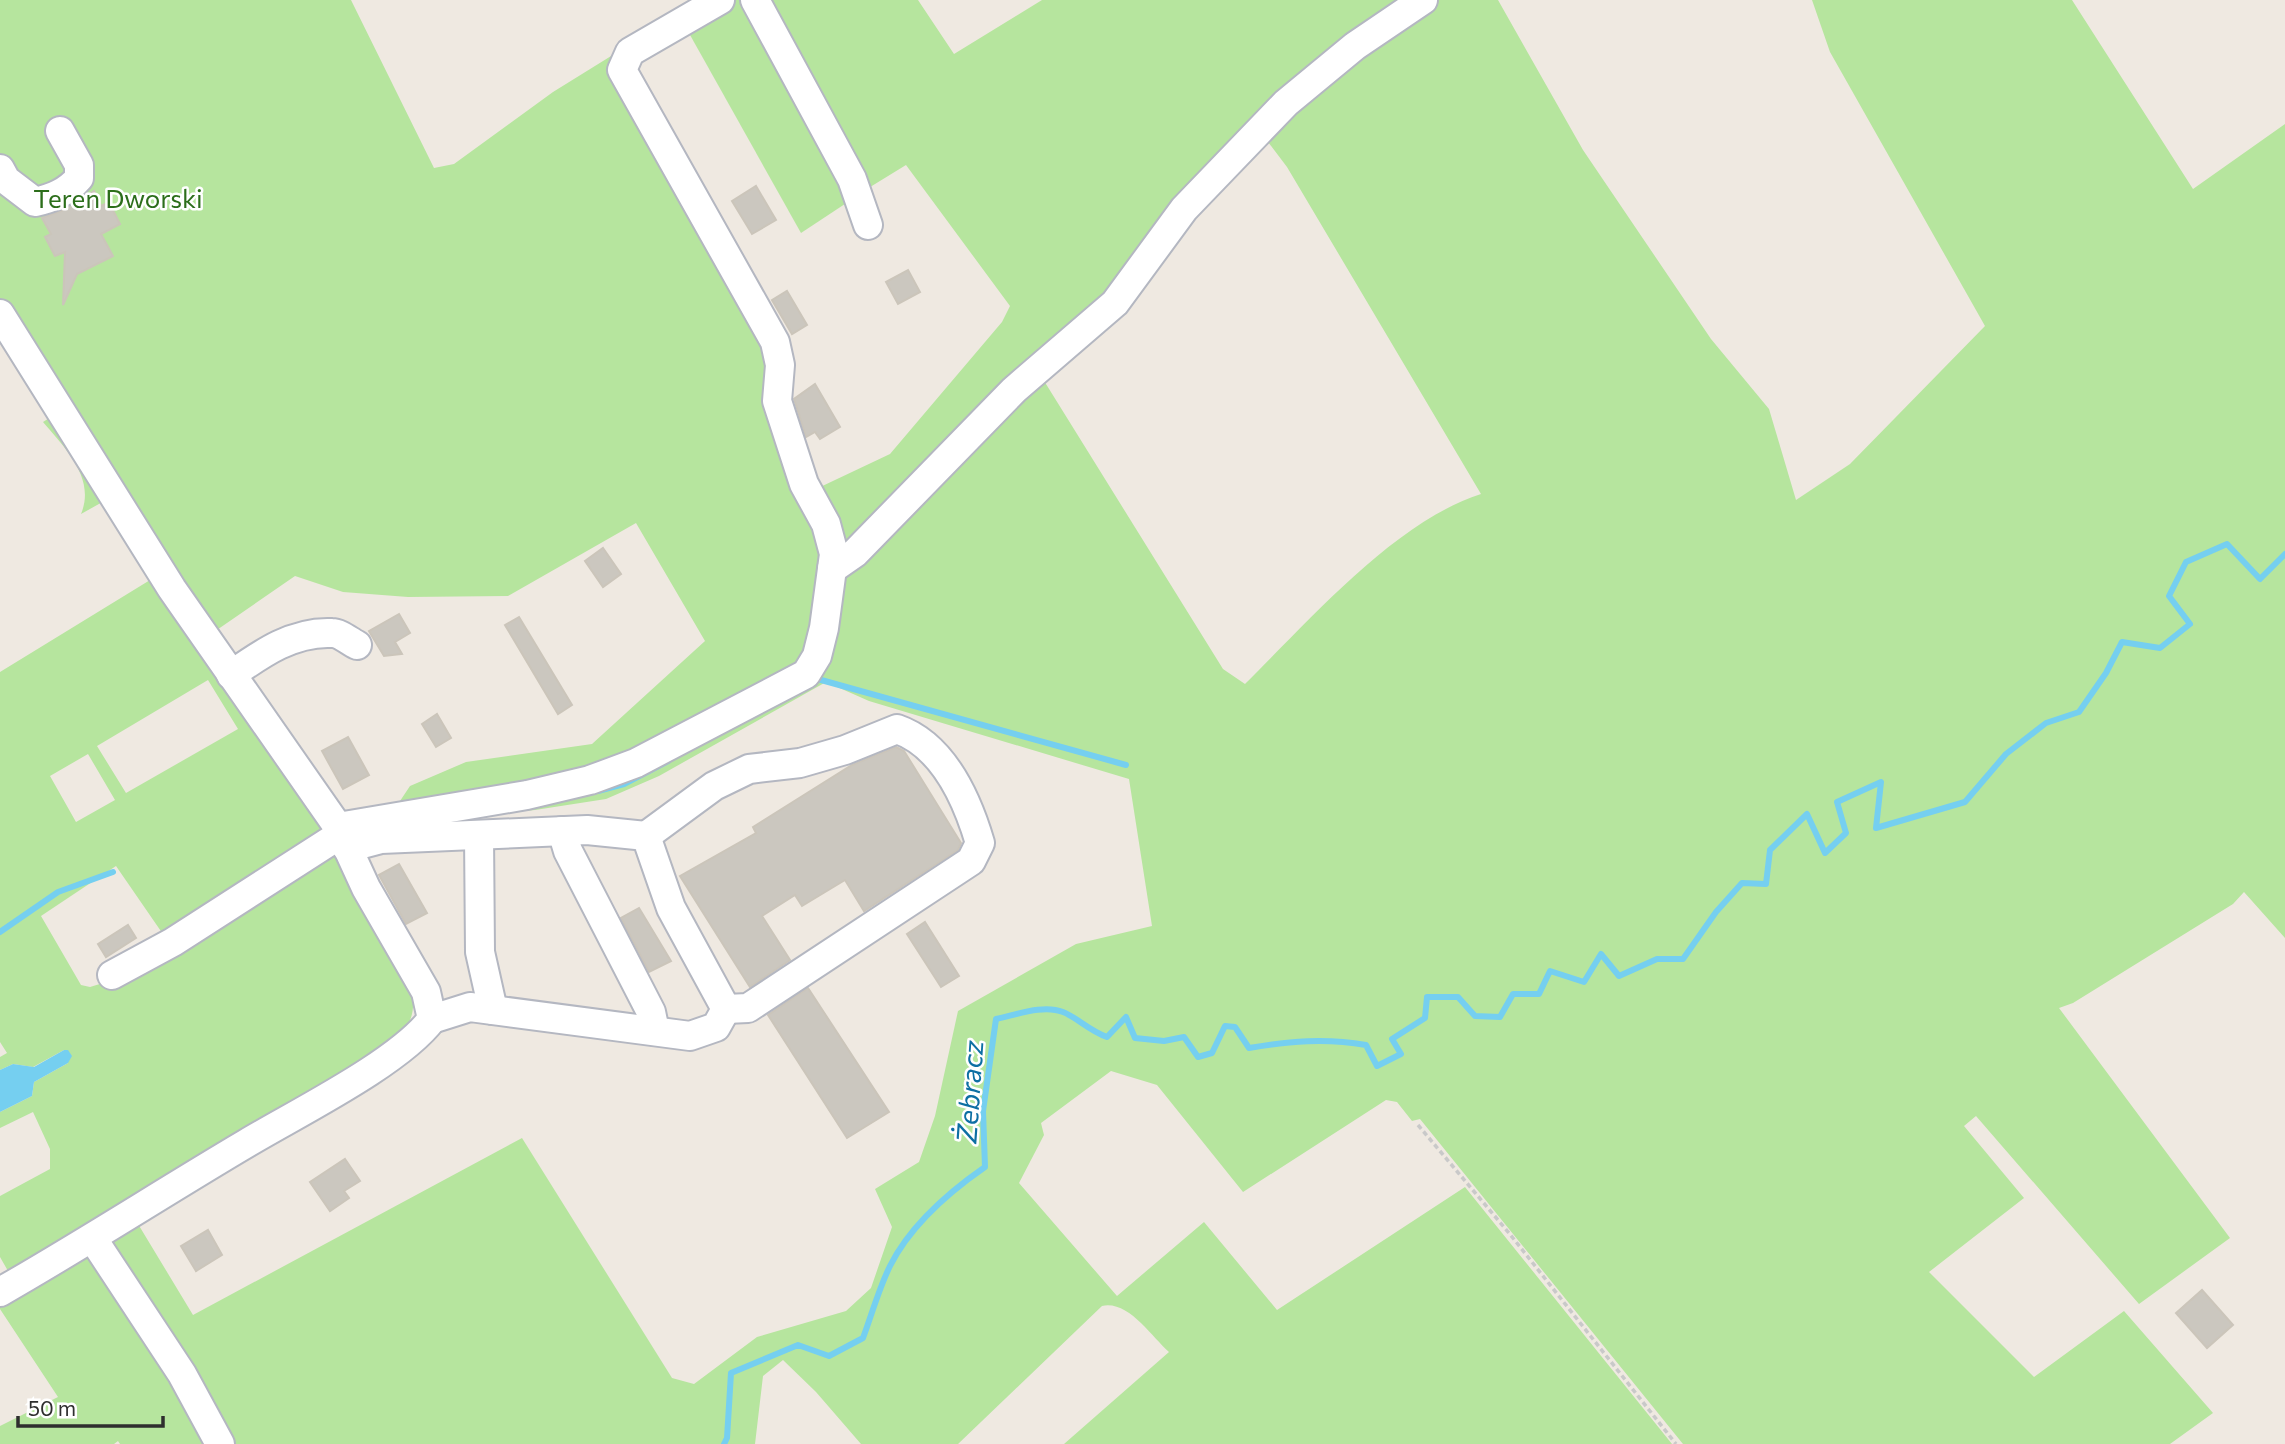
<svg xmlns="http://www.w3.org/2000/svg" width="2285" height="1444" viewBox="0 0 2285 1444" font-family="Commissioner,sans-serif">
<style>
.green{fill:#b6e59e;fill-rule:evenodd}
.water{fill:#75cff0}
.lines{fill:none;stroke-linecap:round;stroke-linejoin:round}
.stream{stroke:#75cff0;stroke-width:6}
.building{fill:#cbc7bf;stroke:#cbc5ba;stroke-width:2}
.minor-casing{stroke:#b4b7c1;stroke-width:32}
.path{stroke:#c9c9c9;stroke-width:3.5;stroke-dasharray:5 3.5;stroke-linecap:butt}
.minor{stroke:#fff;stroke-width:28}
.labels{text-anchor:middle;dominant-baseline:central;stroke-width:5;stroke-linejoin:round;paint-order:stroke}
.park-label{font-size:26px;fill:#2c6e1b;stroke:#fff}
.water-label{font-size:28px;font-style:italic;fill:#0d6fa3;stroke:#fff}
</style>
<rect width="100%" height="100%" fill="#efe9e1"/>
<!-- green -->
<g class="green">
<path d="M0,0H351L434,168L454,164L553,92L624,48L768,343L816,489L890,454L1002,322L1010,306L906,165L862,192L759,0H918L954,54L1042,0H1401L1410,16L1437,0H1498L1583,150L1711,339L1769,409L1796,500L1850,464L1985,326L1830,52L1812,0H2072L2193,189L2285,124V938L2244,892L2233,904L2073,1003L2059,1008L2230,1238L2139,1304L1976,1116L1964,1126L2024,1198L1929,1272L2034,1377L2124,1311L2213,1413L2170,1444H1683L1420,1119L1412,1121L1397,1102L1386,1100L1243,1192L1157,1085L1111,1071L1041,1123L1044,1135L1019,1183L1117,1296L1204,1222L1277,1310L1465,1187L1672,1444H1064L1169,1352C1151,1336 1128,1300 1102,1306L958,1444H861L816,1392L783,1360L763,1376L755,1444H227L104,1244L135,1219L193,1315L522,1138L672,1378L694,1384L757,1337L846,1311L871,1288L892,1227L875,1189L919,1162L935,1116L958,1011L1076,944L1152,926L1129,779L869,701L826,682L659,776L606,799L535,810L411,821L390,816L410,786L466,762L592,744L705,641L636,523L508,596L408,597L343,592L295,576L211,634L27,338L0,299ZM1265,138L1287,167L1481,494C1394,522 1309,621 1245,684L1223,669L1041,376Z"/>
<path d="M732,0H751L854,198L801,233L685,26Z"/>
<path d="M54,415L106,500L81,514C96,478 65,448 43,422Z"/>
<path d="M155,577L331,835L167,940L116,866L41,916L81,985L90,987L103,983L338,845L412,991C417,1021 405,1029 387,1052L12,1278L0,1257V1196L50,1169V1149L33,1112L0,1128V1112L32,1096L34,1082L68,1063L64,1050L33,1067L13,1064L0,1070V1057L7,1053L0,1042V672ZM208,680L238,729L126,793L97,746ZM88,754L115,800L76,822L50,776Z"/>
<path d="M92,1253L214,1444H120L118,1441L114,1444H0V1426L58,1397L0,1309V1298Z"/>
</g>
<!-- water -->
<path class="water" d="M64,1050H68L72,1056L68,1063L34,1082L32,1096L0,1112V1070L13,1064L34,1067Z"/>
<g class="lines">
<!-- stream -->
<g class="stream">
<path d="M814,678L1126,765"/>
<path d="M598,791L624,784L668,761"/>
<path d="M0,932L58,892L113,872"/>
<path d="M724,1444L727,1438L731,1373L798,1345L829,1356L863,1338C872,1314 879,1288 890,1266C910,1226 949,1192 985,1167L983,1111L996,1019C1016,1015 1043,1004 1063,1012C1078,1018 1088,1030 1107,1037L1126,1017L1135,1038L1164,1041L1184,1037L1198,1057L1212,1053L1225,1026L1235,1027L1249,1048C1289,1041 1326,1038 1366,1045L1377,1066L1401,1054L1392,1039L1425,1018L1427,997H1458L1475,1016L1500,1017L1513,994H1539L1550,971L1584,982L1601,954L1619,976L1657,959H1683L1716,912L1742,883L1766,884L1770,850L1807,814L1825,853L1846,833L1837,802L1881,782L1876,828L1965,802L2006,754L2046,723L2079,712L2106,673L2122,642L2160,648L2190,624L2169,596L2186,562L2227,544L2260,579L2285,554"/>
</g>
</g>
<!-- building -->
<g class="building">
<path d="M756,186L776,220L752,234L732,201Z"/>
<path d="M94,191L101,206L109,202L120,224L101,234L113,256L77,274L63,305L65,252L55,256L45,237L51,234L42,218L66,209Z"/>
<path d="M908,270L920,292L898,304L886,282Z"/>
<path d="M787,291L807,325L792,334L772,300Z"/>
<path d="M815,384L840,427L820,439L815,432L806,437L794,399Z"/>
<path d="M603,548L621,574L603,587L585,561Z"/>
<path d="M399,614L410,633L395,642L402,654L384,656L369,631Z"/>
<path d="M519,617L572,705L558,714L505,625Z"/>
<path d="M437,714L451,738L436,747L422,724Z"/>
<path d="M348,737L369,775L343,789L322,751Z"/>
<path d="M896,747L904,751L961,843L958,850L864,911L845,880L802,906L795,895L762,916L790,960L750,987L680,876L756,833L753,827L852,765Z"/>
<path d="M399,864L427,913L406,924L379,875Z"/>
<path d="M639,908L671,961L649,972L621,918Z"/>
<path d="M925,922L959,976L941,987L907,934Z"/>
<path d="M128,925L136,938L106,957L98,944Z"/>
<path d="M808,988L889,1112L847,1138L768,1015Z"/>
<path d="M345,1159L360,1181L344,1191L349,1198L330,1211L310,1182Z"/>
<path d="M208,1230L222,1255L196,1271L181,1246Z"/>
<path d="M2202,1290L2233,1325L2207,1348L2176,1313Z"/>
</g>
<g class="lines">
<!-- minor casing -->
<g class="minor-casing">
<g id="minor">
<path d="M755,0L852,179L868,225"/>
<path d="M0,169L6,180L35,202C53,198 67,192 79,178V165L60,131"/>
<path d="M0,314L172,589L338,827L366,888L426,992L432,1019C399,1063 297,1113 247,1143C164,1192 84,1244 0,1292"/>
<path d="M832,569L855,553L1014,390L1115,303L1184,209L1286,103L1355,46L1423,0"/>
<path d="M231,675C261,654 293,631 332,633C340,633 349,641 357,645"/>
<path d="M338,827L527,795L590,780L636,763L806,674L817,656L824,628L834,554L826,524L804,484L777,401L780,365L775,342L622,70L630,52L720,0"/>
<path d="M562,831L568,851L651,1012L655,1031"/>
<path d="M479,835L480,952L493,1010"/>
<path d="M646,836L714,786L749,769L800,763L845,750L897,729C943,745 967,799 980,843L971,861L748,1008L726,1009"/>
<path d="M347,848L381,839L587,830L646,836L671,908L726,1009L716,1027L690,1036L470,1007L432,1019"/>
<path d="M112,975L173,942L341,834"/>
<path d="M93,1239L182,1374L220,1444"/>
</g>
</g>
<!-- path -->
<path class="path" d="M1418,1125L1509,1233L1676,1444"/>
<!-- minor -->
<use href="#minor" class="minor"/>
</g>
<g class="labels">
<!-- park labels -->
<g class="park-label">
<text x="118" y="197">Teren Dworski</text>
</g>
<!-- water labels -->
<g class="water-label">
<text transform="translate(969 1092) rotate(-86)">Żebracz</text>
</g>
</g>
<!-- scale -->
<path d="M18 1416v10h145v-10" fill="none" stroke="#2e2e2e" stroke-width="3.5"/>
<text x="28" y="1416" font-size="21" fill="#2e2e2e" stroke="#ffffff" stroke-width="5" paint-order="stroke">50 m</text>
</svg>
